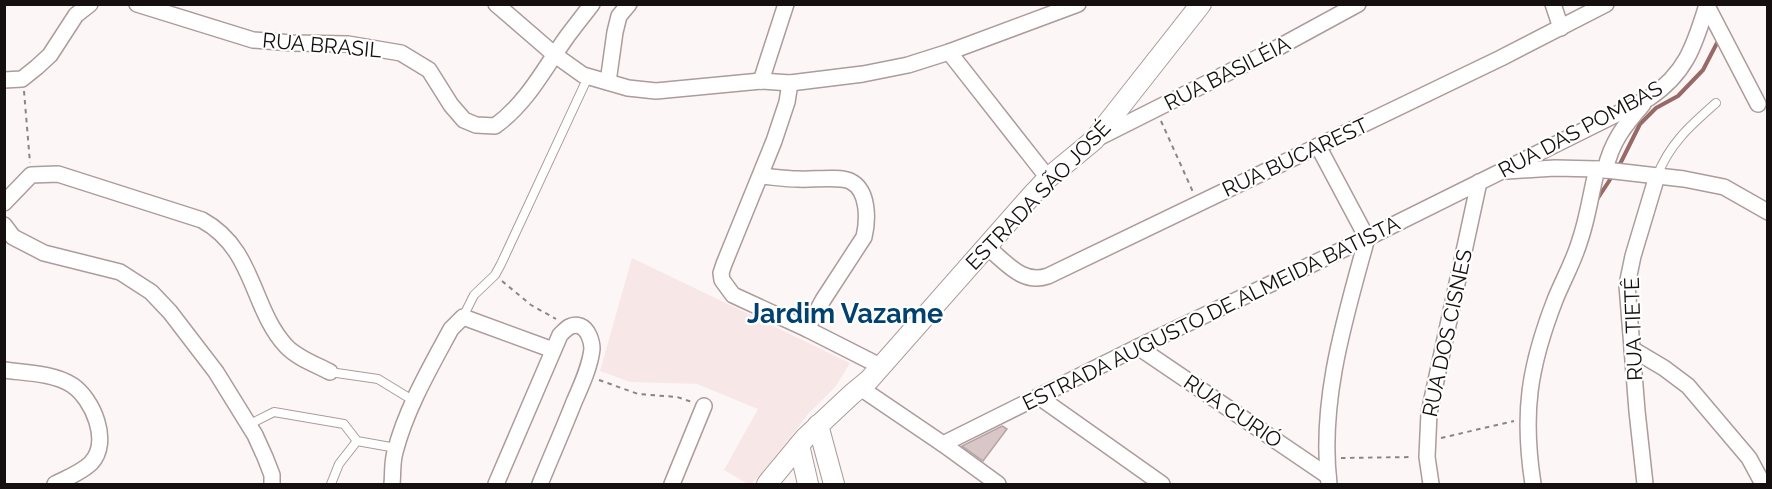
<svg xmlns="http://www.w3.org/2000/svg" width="1772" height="489" viewBox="0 0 1772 489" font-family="Raleway,sans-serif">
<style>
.built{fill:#f7e8e7}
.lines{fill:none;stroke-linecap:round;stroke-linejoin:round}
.stream{stroke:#976967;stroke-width:4}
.building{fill:#d8c7c6;stroke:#b4a4a3;stroke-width:1.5}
.service-casing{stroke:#ac9c9b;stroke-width:10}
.minor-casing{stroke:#ac9c9b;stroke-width:18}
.tertiary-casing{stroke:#ac9c9b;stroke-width:22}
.path{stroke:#8b8585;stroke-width:2;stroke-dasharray:4.5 4.5;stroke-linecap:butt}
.service{stroke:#fff;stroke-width:8}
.minor{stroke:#fff;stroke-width:15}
.tertiary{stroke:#fff;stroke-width:20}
.labels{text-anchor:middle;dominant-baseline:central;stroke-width:4.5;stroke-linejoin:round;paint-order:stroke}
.street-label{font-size:21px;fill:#150f0f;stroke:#fff}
.district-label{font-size:27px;font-weight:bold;fill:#004170;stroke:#fff}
</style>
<rect width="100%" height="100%" fill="#fdf6f6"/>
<!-- built -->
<path class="built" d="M632,258L850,363L836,386L808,414L768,467L751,484H748L724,470L758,409L697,384L630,382L600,371Z"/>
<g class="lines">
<!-- stream -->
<g class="stream">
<path d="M1619,166L1640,124L1656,108L1678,96L1703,70L1717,43"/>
<path d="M1596,201L1613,175"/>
</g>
</g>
<!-- building -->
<path class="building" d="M1002,426L1007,429L983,461L962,446Z"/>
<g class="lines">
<!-- service casing -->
<g class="service-casing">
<g id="service">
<path d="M1657,176C1670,143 1690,126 1716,103"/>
<path d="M463,317L474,295L495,275L501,264L588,77"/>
<path d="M330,372L378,379L414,401"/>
<path d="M248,425L274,412L344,424L357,441L396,448"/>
<path d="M331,484L339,464L357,441"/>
</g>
</g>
<!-- minor casing -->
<g class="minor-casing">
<g id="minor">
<path d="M137,4L253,40L292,43L348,44L401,53L429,70L451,105L464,120L476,125L495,126C527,103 544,69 566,38C574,27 583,16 592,4"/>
<path d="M496,4L555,55L583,75L628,88L656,91L761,81L790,83L863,74L908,65L949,52L1078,4"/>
<path d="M1553,4L1561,28"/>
<path d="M1706,4L1758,104"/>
<path d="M949,52L1048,178"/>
<path d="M4,80L22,79L37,67L50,55L76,15L90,4"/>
<path d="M761,81L786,4"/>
<path d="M608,82L615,32L619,16L629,4"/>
<path d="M790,83L787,102L774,141L724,264L721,273L722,280L733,295L807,329L880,366"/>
<path d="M1096,139L1279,47L1358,4"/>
<path d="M1318,146L1367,238C1345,318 1319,401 1329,484"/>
<path d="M1605,170C1612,141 1624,126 1643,104"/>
<path d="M1507,171L1555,168L1597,169L1684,179L1724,187L1768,212"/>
<path d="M761,176C773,177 786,179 798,179C812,180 839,176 850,181C869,190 868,220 864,237L823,300L807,329"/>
<path d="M4,203L31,175L58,174L202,220C255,249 251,308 286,346C297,358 317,365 330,372"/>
<path d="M4,225L13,237L44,253L120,272L151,292L170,312L216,372L255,435L265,457L272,475V484"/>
<path d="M987,247C1006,262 1022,285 1048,276L1501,58L1606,4"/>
<path d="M1138,347L1328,476"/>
<path d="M1632,349L1664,368L1688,386L1749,458L1763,484"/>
<path d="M4,370C26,373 53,373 72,385C93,399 111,442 91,463C82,472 67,478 55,484"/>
<path d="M859,387L943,444L998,484"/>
<path d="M1039,397L1162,484"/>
<path d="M943,444L1138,347L1367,238L1649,98C1685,74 1694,47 1706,8"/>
<path d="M392,484C393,474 392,462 395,452C406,409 430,368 451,329L463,317L553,350"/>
<path d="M496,484L560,335C566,329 571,323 580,326C588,329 592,341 592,349C590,367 581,386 574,402C563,430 551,457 540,484"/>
<path d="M672,484L704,406"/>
<path d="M1431,484L1427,457L1429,413L1479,182"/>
<path d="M1533,484C1522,413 1529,367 1555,300C1563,280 1574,261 1580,240C1588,217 1591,192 1597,169"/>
<path d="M1645,484L1637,411L1627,285L1633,256L1657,176"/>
</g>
</g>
<!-- tertiary casing -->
<g class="tertiary-casing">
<g id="tertiary">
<path d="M818,425L834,484"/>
<path d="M799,445L808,484"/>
<path d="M767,484L805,438L852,394L869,380L1032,195L1048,178L1094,140L1201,4"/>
</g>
</g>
<!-- path -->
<g class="path">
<path d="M24,91L30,163"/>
<path d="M1161,121L1193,192"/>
<path d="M502,281L531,305L556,319"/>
<path d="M599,380L638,394L677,397L692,402"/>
<path d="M1441,438L1514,421"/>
<path d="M1341,458L1413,457"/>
</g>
<!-- service -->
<use href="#service" class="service"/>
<!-- minor -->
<use href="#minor" class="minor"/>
<!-- tertiary -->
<use href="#tertiary" class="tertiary"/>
</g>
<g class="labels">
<!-- street labels -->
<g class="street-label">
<text transform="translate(322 45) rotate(5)">RUA BRASIL</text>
<text transform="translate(1227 73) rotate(-27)">RUA BASILÉIA</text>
<text transform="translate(1580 129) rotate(-28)">RUA DAS POMBAS</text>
<text transform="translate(1295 157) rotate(-25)">RUA BUCAREST</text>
<text transform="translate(1038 195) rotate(-46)">ESTRADA SÃO JOSÉ</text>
<text transform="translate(1211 313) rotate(-26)">ESTRADA AUGUSTO DE ALMEIDA BATISTA</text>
<text transform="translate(1633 329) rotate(-92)">RUA TIETÊ</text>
<text transform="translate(1447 333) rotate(-78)">RUA DOS CISNES</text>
<text transform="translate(1233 411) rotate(34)">RUA CURIÓ</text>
</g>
<!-- district labels -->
<g class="district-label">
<text x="845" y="313">Jardim Vazame</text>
</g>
</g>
<!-- border -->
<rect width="1772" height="489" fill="none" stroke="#150f0f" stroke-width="12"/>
</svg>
